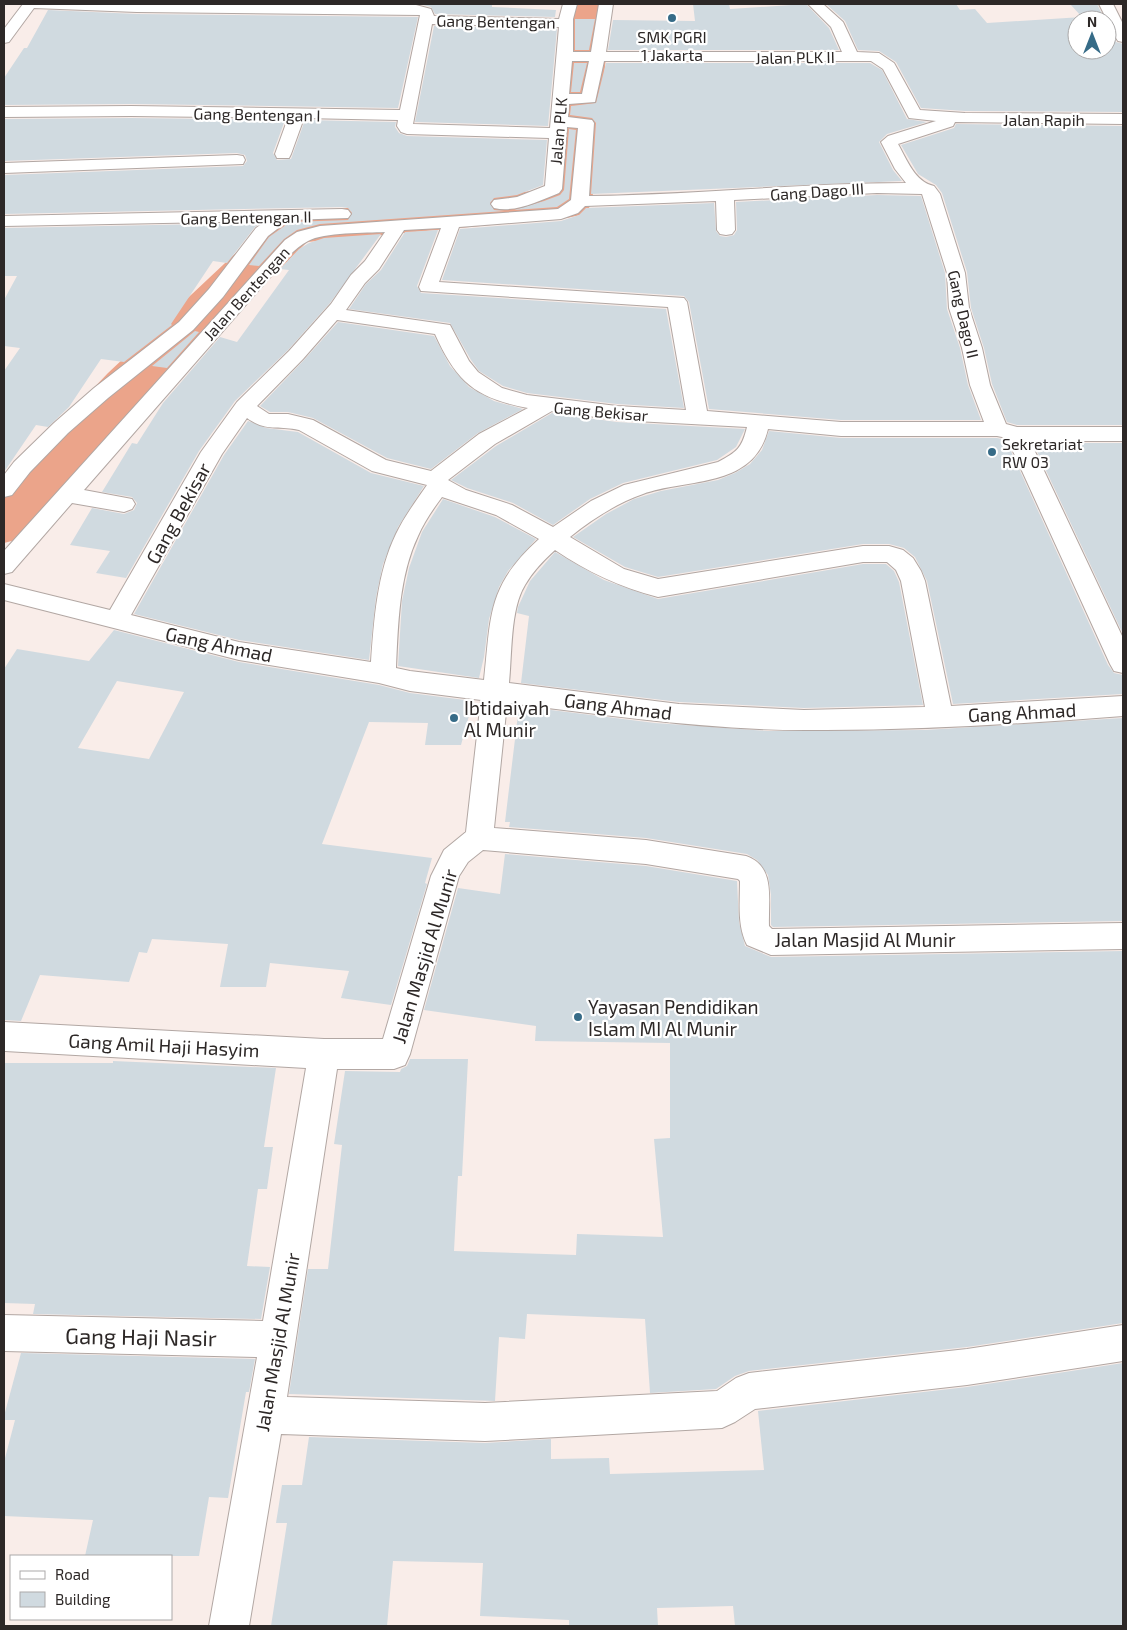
<svg xmlns="http://www.w3.org/2000/svg" width="1127" height="1630" viewBox="0 0 1127 1630" font-family="'Exo 2',sans-serif">
<style>
.lines{fill:none;stroke-linecap:round;stroke-linejoin:round}
.river{fill:#eba48a;fill-rule:evenodd}
.building{fill:#d0dae0;fill-rule:evenodd}
.minor-casing{stroke:#b2a7a3;stroke-width:2}
.minor{fill:#fff;fill-rule:evenodd}
.poi-dot{fill:#366b87;stroke:#fff;stroke-width:2}
.labels{text-anchor:middle;dominant-baseline:central;stroke-width:4.5;stroke-linejoin:round;paint-order:stroke}
.far-street-label{font-size:16px;fill:#2d2827;stroke:#fff}
.far-poi-label{font-size:16px;fill:#2d2827;stroke:#fff}
.street-label{font-size:19px;fill:#2d2827;stroke:#fff}
.poi-label{font-size:19px;fill:#2d2827;stroke:#fff;text-anchor:start}
.near-street-label{font-size:22px;fill:#2d2827;stroke:#fff}
</style>
<rect width="100%" height="100%" fill="#f9ede9"/>
<g class="lines">
<!-- river -->
<path class="river" d="M571,4H611L592,203L585,214L567,218L307,242L150,399L27,537L4,543V482L108,373L274,217L292,213L544,190Z"/>
</g>
<!-- building -->
<g class="building">
<path d="M419,4H492V7L556,10L555,17L435,14L431,7Z"/>
<path d="M693,4H729L730,9L806,4L829,28L839,50H608L613,20L695,21Z"/>
<path d="M826,4H956L960,10L975,9L987,23L1082,17L1070,4H1097L1105,20H1077V50H1107V24L1116,42L1123,44V112L965,111L921,108L896,62L879,51L858,50L845,21Z"/>
<path d="M48,10L137,14L418,17L398,108L131,104L4,105V78L24,48H27Z"/>
<path d="M575,19H595L589,50H575Z"/>
<path d="M434,26L557,29L548,126L415,122Z"/>
<path d="M574,63H587L580,92H571Z"/>
<path d="M606,63H870L882,70L907,119L927,122L887,134L879,142L893,170L902,181L591,194L596,123L592,118L570,115L571,106L596,103Z"/>
<path d="M131,118L285,120L273,153L277,160L291,159L305,120L396,122L395,127L399,133L407,136L547,140L543,185L517,195L494,198L490,203L494,210L505,211L320,224L297,230L284,239L259,266L249,265L269,237L290,222L348,220L352,213L348,208L342,207L4,214V175L243,166L247,161L245,155L237,153L4,161V119Z"/>
<path d="M956,124L1123,126V425H1017L1007,422L992,384L984,348L971,308L967,272L942,193L936,185L918,174L901,145L954,128Z"/>
<path d="M569,129L576,130L569,199L557,207L514,210L544,201L560,195L564,190Z"/>
<path d="M877,195L921,196L945,273L947,309L960,348L968,385L981,420H841L709,409L689,302L684,296L442,280L460,229L561,221L579,215L586,208L714,203L716,231L720,236L726,237L734,235L737,230L736,202Z"/>
<path d="M260,223L255,227L227,263L213,261L171,324L172,325L124,362L101,359L69,407L48,427L36,425L4,472V371L20,348L4,346V300L17,276H4V228Z"/>
<path d="M438,230L417,286L421,293L666,309L684,408L617,404L527,393L503,386L479,371L471,360L450,323L349,309L366,284L381,270L405,232Z"/>
<path d="M381,234L330,303L288,350L235,401L199,451L126,578L96,573L110,551L70,545L92,508L124,514L134,510L137,503L132,497L102,492L132,443L137,444L163,403L220,337L237,342L289,270L280,269L299,249L309,243L324,238Z"/>
<path d="M338,322L434,336L450,366L469,387L494,401L523,409L478,433L431,469L387,458L313,418L288,412H270L260,406L304,360Z"/>
<path d="M195,331L199,332L167,368L152,366Z"/>
<path d="M552,413L617,422L745,429L736,447L717,460L623,483L590,499L553,525L513,503L467,488L451,480L496,446Z"/>
<path d="M248,421L266,428L298,432L371,473L424,486L398,527L383,564L376,597L369,660L239,640L134,614L224,455Z"/>
<path d="M769,431L841,438H997L1006,440L1108,665L1114,673L1123,675V694L953,704L927,581L915,557L904,548L889,544H863L658,577L625,567L573,537L606,514L634,499L661,491L718,480L735,473L750,464L762,450Z"/>
<path d="M1033,443H1123V632H1122Z"/>
<path d="M443,499L495,517L536,539L508,571L499,587L489,619L484,657L479,678L398,666L402,601L409,568L422,532Z"/>
<path d="M555,552L604,580L658,599L863,564H886L894,571L899,582L923,705L804,708L679,702L521,683L529,616L517,613L518,607L530,581Z"/>
<path d="M114,630L239,662L379,685L410,693L473,701L461,745H425L428,723L369,722L322,844L432,858L425,883L427,884L391,1005L341,998L349,971L270,963L266,987H220L228,944L152,939L147,953L139,952L129,982L40,975L21,1021L4,1020V669L17,649L89,661ZM117,681L184,692L149,759L78,748Z"/>
<path d="M519,706L655,723L768,731L925,730L1123,718V921L773,927L771,925V895L768,875L757,860L747,854L646,838L509,827L510,822H505Z"/>
<path d="M505,854L646,866L737,881L739,922L745,946L771,957L1123,951V1323L967,1347L749,1371L735,1376L716,1389L650,1393L645,1319L527,1314L525,1339L499,1337L495,1401L289,1394L308,1269H328L342,1145L334,1144L345,1071L400,1072L401,1069L407,1066L410,1059H468L462,1176H458L454,1251L576,1255L577,1234L663,1237L654,1139L670,1138V1043L535,1041L536,1026L424,1010L458,888L500,894Z"/>
<path d="M113,1061L276,1068L264,1147H273L267,1189H258L247,1266L270,1267L261,1319L33,1314L35,1304L4,1303V1063H113Z"/>
<path d="M21,1353L255,1359L249,1392H246L228,1498L209,1497L199,1556H85L93,1520L4,1516V1462L15,1420H4V1416Z"/>
<path d="M1123,1363V1626H735L733,1606L657,1608L658,1626H569V1620L480,1616L483,1563L393,1561L387,1626H271L287,1523H276L282,1485H302L309,1437L485,1443L551,1439V1459L609,1458L610,1474L764,1470L758,1411L967,1387Z"/>
</g>
<g class="lines">
<!-- minor casing -->
<g class="minor-casing">
<g id="minor">
<path d="M23,4L416,5L431,9L434,16L559,19L563,4H577L573,19V52H591L599,4H613L606,52H842L831,27L808,4H823L843,22L857,52L879,53L894,63L920,110L965,113L1123,114V124L955,122L953,126L898,144C907,160 915,182 934,186L940,194L965,273L969,308L982,348L990,385L1006,424L1017,427H1123V441H1030L1123,638V673L1114,671L1110,664L1007,438L997,436H841L768,429C754,489 688,478 643,494C617,503 591,520 570,537L624,569L658,579L863,546H889L903,550L913,558L921,571L925,581L951,706L1123,696V716C1018,724 911,731 805,730C705,730 606,715 507,703L494,828L646,840L746,856C776,866 768,900 769,926L772,929L1123,923V949L771,955L747,945C737,925 740,903 740,881L738,879L646,864L483,850L468,862L459,876L410,1054L405,1065L394,1069H337L287,1397L485,1403L717,1391L736,1378L749,1373L967,1349L1123,1325V1361L967,1385L755,1409L735,1422L722,1428L485,1441L281,1434L249,1626H209L257,1357L4,1351V1315L263,1321L306,1068L5,1051L4,1022L324,1039H383L431,876L444,850L466,832L481,700L410,691L379,683L239,660L4,600V584L110,610L201,452L237,402L289,351L331,304L351,275L365,261L385,232C366,233 324,232 308,241C294,248 283,263 272,275L84,490L132,499L135,504L132,509L124,512L72,503L12,572L4,574V551L285,240L297,232L320,226L558,209L571,200L578,128L567,127L562,189L559,193C539,201 516,213 494,208L491,204L494,200L517,197L545,186L549,138L407,134L401,132L397,126L398,120L304,118L291,154L289,158H277L275,154L288,118L131,116L4,117V107L131,106L400,110L420,15L137,12L34,8L9,42L4,43V29ZM432,24L559,27L550,128L413,124ZM572,61H589L582,94H569ZM604,61H871L883,69L909,118L936,121L888,136L881,142L895,169L906,183C800,183 695,195 589,196L594,123L592,120L568,117L569,104L595,102ZM877,193L922,194L947,273L949,308L962,348L970,385L984,422H841L707,411L687,302L684,298L439,282L459,227L561,219L578,213L585,206L716,201L717,230L720,234L726,235L732,234L735,230L734,200ZM441,228L419,287L421,291L668,307L686,410L617,406L527,395L502,388L478,372L469,361L450,325L346,310L365,283L379,269L404,230ZM337,320L435,334C457,383 476,398 528,408L479,434L431,471L386,460L313,420L288,414H269L257,406L303,359ZM552,411L617,420L747,427C742,448 737,452 718,462L624,485L591,501L553,527L512,505L466,490L448,480L495,444ZM247,418C266,432 278,425 299,430L372,471L427,485C416,501 404,517 396,534C377,573 374,620 371,662L239,642L131,615L222,454ZM442,497L496,515L539,539C487,586 491,616 484,680L410,671L396,668C398,624 399,576 418,536C424,522 433,509 442,497ZM555,550C588,572 619,587 658,597L863,562H887L896,570L901,581L925,707L804,710L679,704L509,683C512,655 510,609 525,585C533,571 544,560 555,550Z"/>
<path d="M1099,4H1113L1123,24V42L1118,41L1116,38Z"/>
<path d="M237,155L243,156L245,160L243,164L4,173V163Z"/>
<path d="M342,209L348,210L351,214L348,218L289,220L268,236L223,297L193,330L108,398L68,433L30,472L12,495L4,497V475L14,462L54,423L94,388L179,322L209,289L256,228L266,221L4,226V216Z"/>
</g>
</g>
<!-- minor -->
<use href="#minor" class="minor"/>
</g>
<!-- markers -->
<g class="poi-dot">
<circle cx="672" cy="18" r="5"/>
<circle cx="992" cy="452" r="5"/>
<circle cx="454" cy="718" r="5"/>
<circle cx="578" cy="1017" r="5"/>
</g>
<g class="labels">
<!-- far-street labels -->
<g class="far-street-label">
<text transform="translate(496 21) rotate(1)">Gang Bentengan</text>
<text transform="translate(795 57) rotate(-1)">Jalan PLK II</text>
<text transform="translate(257 114) rotate(1)">Gang Bentengan I</text>
<text x="1044" y="119">Jalan Rapih</text>
<text transform="translate(558 131) rotate(-85)">Jalan PLK</text>
<text transform="translate(817 191) rotate(-4)">Gang Dago III</text>
<text transform="translate(246 217) rotate(-1)">Gang Bentengan II</text>
<text transform="translate(246 293) rotate(-48)">Jalan Bentengan</text>
<text transform="translate(964 314) rotate(77)">Gang Dago II</text>
<text transform="translate(601 411) rotate(5)">Gang Bekisar</text>
</g>
<!-- far-poi labels -->
<g class="far-poi-label">
<text x="672" y="36">SMK PGRI<tspan x="672" dy="18">1 Jakarta</tspan></text>
<text x="1002" y="443" text-anchor="start">Sekretariat<tspan x="1002" dy="18">RW 03</tspan></text>
</g>
<!-- street labels -->
<g class="street-label">
<text transform="translate(178 513) rotate(-61)">Gang Bekisar</text>
<text transform="translate(219 644) rotate(12)">Gang Ahmad</text>
<text transform="translate(618 706) rotate(7)">Gang Ahmad</text>
<text transform="translate(1022 712) rotate(-3)">Gang Ahmad</text>
<text x="865" y="939">Jalan Masjid Al Munir</text>
<text transform="translate(424 956) rotate(-73)">Jalan Masjid Al Munir</text>
<text transform="translate(164 1045) rotate(3)">Gang Amil Haji Hasyim</text>
<text transform="translate(277 1342) rotate(-80)">Jalan Masjid Al Munir</text>
</g>
<!-- poi labels -->
<g class="poi-label">
<text x="464" y="707">Ibtidaiyah<tspan x="464" dy="22">Al Munir</tspan></text>
<text x="588" y="1006">Yayasan Pendidikan<tspan x="588" dy="22">Islam MI Al Munir</tspan></text>
</g>
<!-- near-street labels -->
<g class="near-street-label">
<text transform="translate(141 1336) rotate(1)">Gang Haji Nasir</text>
</g>
</g>
<!-- border -->
<rect width="1127" height="1630" fill="none" stroke="#2d2827" stroke-width="10"/>
<!-- legend -->
<rect x="10" y="1555" width="162" height="65" fill="#ffffff" stroke="#aba9a9"/>
<rect x="20" y="1571" width="25" height="8" fill="#ffffff" stroke="#aba9a9"/>
<text x="55" y="1580" font-size="15" fill="#2d2827">Road</text>
<rect x="20" y="1592" width="25" height="15" fill="#d0dae0" stroke="#aba9a9"/>
<text x="55" y="1605" font-size="15" fill="#2d2827">Building</text>
<!-- north arrow -->
<g transform="translate(1092 35)"><circle r="24" fill="#ffffff" stroke="#aba9a9"/>
<path d="M0-4L9 19L0 12L-9 19Z" fill="#366b87"/>
<text y="-8" font-size="14" font-weight="bold" text-anchor="middle" fill="#2d2827">N</text>
</g>
</svg>
